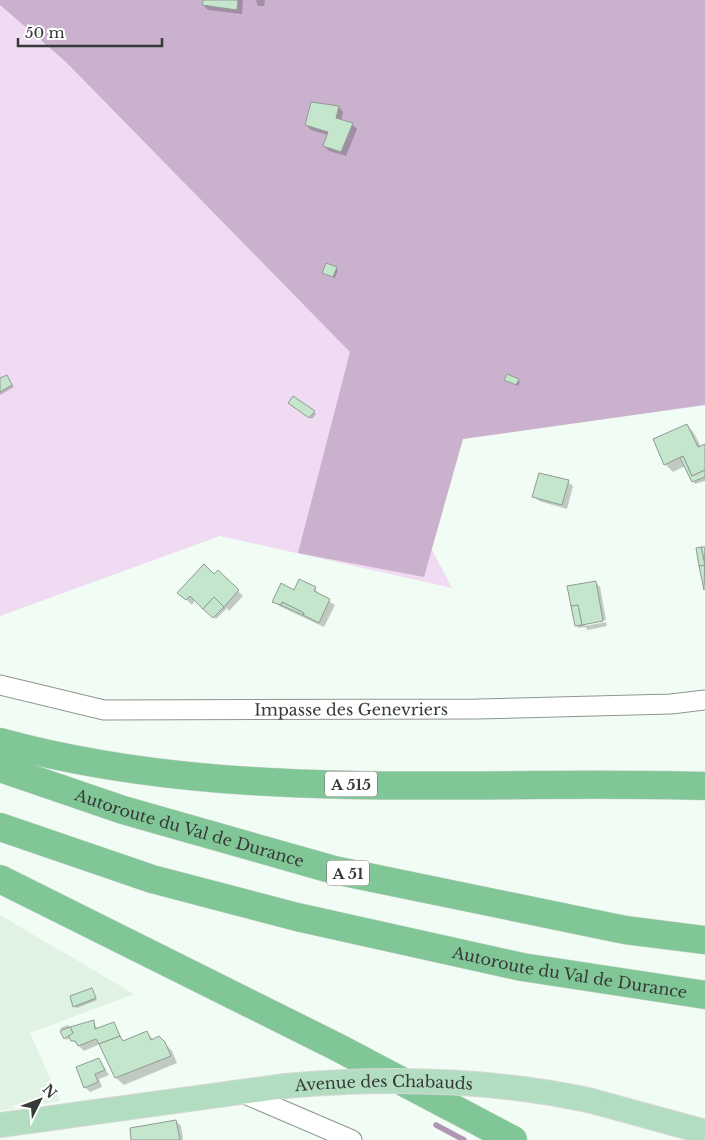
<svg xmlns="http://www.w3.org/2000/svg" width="705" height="1140" viewBox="0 0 705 1140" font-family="'Libre Baskerville',serif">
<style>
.built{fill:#dff2e4}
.green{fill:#efdbf2}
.forest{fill:#cab1ce}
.shadow{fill:#0003}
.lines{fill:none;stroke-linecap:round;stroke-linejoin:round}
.stream{stroke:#af96b3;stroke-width:5.5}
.building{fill:#c3e6cc;stroke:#919b94}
.minor-casing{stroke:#8d978f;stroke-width:21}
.major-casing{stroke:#d7d8d7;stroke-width:26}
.highway-casing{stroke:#d7d8d7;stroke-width:29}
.minor{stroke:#fff;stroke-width:19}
.major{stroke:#b3ddc1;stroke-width:24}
.highway{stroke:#81c697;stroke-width:28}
.major-bridge-casing{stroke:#d7d8d7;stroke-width:26;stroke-linecap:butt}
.major-bridge{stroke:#b3ddc1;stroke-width:24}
.labels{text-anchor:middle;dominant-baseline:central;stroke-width:5;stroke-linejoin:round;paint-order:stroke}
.shield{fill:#fff;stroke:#727673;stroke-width:1}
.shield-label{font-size:15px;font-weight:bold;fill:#363b37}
.street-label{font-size:16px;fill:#363b37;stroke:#fff}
</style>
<rect width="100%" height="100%" fill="#f1fdf4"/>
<!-- built -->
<path class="built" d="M0,915L134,994L30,1033L60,1101L0,1111Z"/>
<!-- green -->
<path class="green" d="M0,0L467,396L417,521L452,588L220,536L0,616Z"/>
<!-- forest -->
<path class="forest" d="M0,0H705V405L463,439L424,577L298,553L350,352L65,61L0,5Z"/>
<!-- shadow -->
<g class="shadow">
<path d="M204,0H243L242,14L208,10L203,5Z"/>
<path d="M256,0H265L264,6H258Z"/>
<path d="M339,107L343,112L341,121L352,124L357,129L346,156L329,151L324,146L328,135L311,130L306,125Z"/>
<path d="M336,268L338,270L335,278L324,273Z"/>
<path d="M7,376L14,387L0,395V380Z"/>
<path d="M506,380H518L520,382L518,386Z"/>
<path d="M292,405L314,412L316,414L312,419Z"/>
<path d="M687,425L694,433L701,447L705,445V481L695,484L685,466L673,472L665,464Z"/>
<path d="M568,482L573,486L567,509L539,501L534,496Z"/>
<path d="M705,548V587L697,549Z"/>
<path d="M218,572L243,596L229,611L227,608L216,619L195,600L192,605L179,592Z"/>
<path d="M595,582L600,587L606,620L585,623V626L606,622L607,626L588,630L585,627L578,628L569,587Z"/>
<path d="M315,588L319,595L335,605L324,627L279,606L274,601L294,591Z"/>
<path d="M91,989L97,1000L77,1008L74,1006Z"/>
<path d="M93,1022L98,1029L113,1024L124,1042L147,1033L154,1040L159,1037L172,1051L177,1063L124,1085L116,1078L100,1044L84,1051L71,1038L67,1040L60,1028L68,1025L71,1028Z"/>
<path d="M99,1059L109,1075L99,1079L102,1087L90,1092L85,1087Z"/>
<path d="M176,1121L181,1126L183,1140H132Z"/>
</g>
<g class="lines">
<!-- stream -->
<path class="stream" d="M436,1125L464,1140"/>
</g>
<!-- building -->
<g class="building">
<path d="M203,0H238L237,10L202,5Z"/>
<path d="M311,102L339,106L336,118L353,123L341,152L323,146L328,132L305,125Z"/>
<path d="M326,263L337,267L333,277L322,273Z"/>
<path d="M507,374L519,379L516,385L504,380Z"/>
<path d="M7,375L12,385L0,392V378Z"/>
<path d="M293,396L315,411L309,418L288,403Z"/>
<path d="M687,424L698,447L705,444V470L692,476L683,456L664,465L653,439Z"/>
<path d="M683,456L692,476L705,470V477L692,482L680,458Z"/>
<path d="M539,473L569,480L562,505L532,497Z"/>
<path d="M701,547H705L704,590L699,566L705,565Z"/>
<path d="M701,547L705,565L699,566L696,548Z"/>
<path d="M204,564L214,574L218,570L239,590L224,607L214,597L203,609L190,596L186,600L177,593Z"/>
<path d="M299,579L316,587L314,591L330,599L319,623L303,615L304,613L282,602L281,605L272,602L281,583L294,590Z"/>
<path d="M596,581L603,621L582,625L578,605L571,606L567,586Z"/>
<path d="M214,597L224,607L213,618L203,609Z"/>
<path d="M282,602L304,613L303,615L281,605Z"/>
<path d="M578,605L582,625L575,626L571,606Z"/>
<path d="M92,988L96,998L73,1007L70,996Z"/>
<path d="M94,1020L95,1029L114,1022L120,1036L99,1044L96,1039L78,1046L75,1041H71L68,1034L73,1033L70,1027Z"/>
<path d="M70,1027L73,1033L64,1039L60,1031Z"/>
<path d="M147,1031L151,1040L159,1036L165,1042L171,1056L115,1078L99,1044L120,1036L123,1041Z"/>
<path d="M99,1058L105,1070L95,1074L98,1082L84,1088L76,1067Z"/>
<path d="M176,1120L180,1140H131L130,1128Z"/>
</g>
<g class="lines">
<!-- minor casing -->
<g class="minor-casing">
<g id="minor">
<path id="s1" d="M0,685L104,710L477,709L671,704L705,700"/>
<path d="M240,1092L352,1140"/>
</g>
</g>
<!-- major casing -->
<g class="major-casing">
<g id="major">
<path d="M592,1101L705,1132"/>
<path d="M0,1125L285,1086"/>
</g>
</g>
<!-- highway casing -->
<g class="highway-casing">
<g id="highway">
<path d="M0,742C229,805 471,779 705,786"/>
<path id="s2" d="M0,768L123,810L334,870L625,930L705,940"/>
<path id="s3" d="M0,827L152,879L297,917L522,967L705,995"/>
<path d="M0,879L337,1047L513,1140"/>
</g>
</g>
<!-- minor -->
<use href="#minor" class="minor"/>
<!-- major -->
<use href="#major" class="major"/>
<!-- highway -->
<use href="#highway" class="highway"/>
<!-- major-bridge casing -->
<g class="major-bridge-casing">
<g id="major-bridge">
<path id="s4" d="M285,1086C388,1077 492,1079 592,1101"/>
</g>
</g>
<!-- major-bridge -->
<use href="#major-bridge" class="major-bridge"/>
</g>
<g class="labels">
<!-- shield labels -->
<g class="shield">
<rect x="325" y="771.5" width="52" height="25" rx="4"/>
<rect x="327" y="860.5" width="42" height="25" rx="4"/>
</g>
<g class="shield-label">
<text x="351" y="784">A 515</text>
<text x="348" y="873">A 51</text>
</g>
<!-- street labels -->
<g class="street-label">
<text stroke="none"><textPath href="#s1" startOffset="354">Impasse des Genevriers</textPath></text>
<text stroke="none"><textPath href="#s2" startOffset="199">Autoroute du Val de Durance</textPath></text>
<text stroke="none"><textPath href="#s3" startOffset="589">Autoroute du Val de Durance</textPath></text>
<text stroke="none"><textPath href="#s4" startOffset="99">Avenue des Chabauds</textPath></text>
</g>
</g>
<!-- north arrow -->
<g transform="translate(40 1100) rotate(48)" stroke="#ffffff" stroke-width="4" paint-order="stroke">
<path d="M0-4L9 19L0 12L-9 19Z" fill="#363b37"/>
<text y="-8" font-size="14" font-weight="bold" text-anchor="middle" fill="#363b37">N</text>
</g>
<!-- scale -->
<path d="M18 38v8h144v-8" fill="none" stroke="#363b37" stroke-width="2.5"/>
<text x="25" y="38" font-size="15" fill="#363b37" stroke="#ffffff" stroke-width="4" paint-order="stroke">50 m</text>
</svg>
